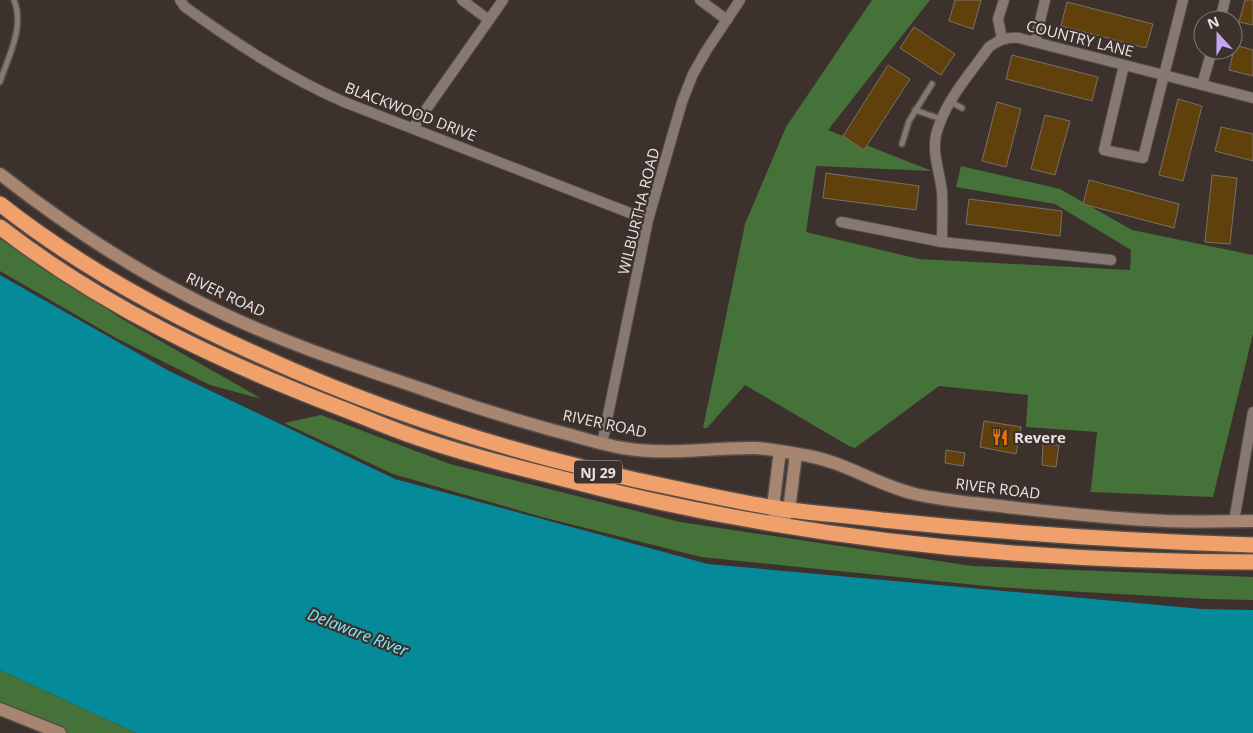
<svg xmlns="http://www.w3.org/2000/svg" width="1253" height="733" viewBox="0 0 1253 733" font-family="'Open Sans',sans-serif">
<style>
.forest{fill:#457238}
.water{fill:#058a9a}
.building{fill:#61410b;stroke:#787067}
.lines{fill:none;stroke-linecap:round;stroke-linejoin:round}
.lane-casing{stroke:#574e4a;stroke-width:8}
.street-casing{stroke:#574e4a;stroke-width:12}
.secondary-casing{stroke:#574e4a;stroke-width:15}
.highway-casing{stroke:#574e4a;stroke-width:18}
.lane{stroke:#867974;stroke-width:5}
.street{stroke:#867974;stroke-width:10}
.secondary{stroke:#a68571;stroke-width:12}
.highway{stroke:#f0a06b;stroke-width:15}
.labels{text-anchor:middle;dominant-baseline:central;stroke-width:4.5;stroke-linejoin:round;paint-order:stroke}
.shield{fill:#3c312d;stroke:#b7aeac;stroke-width:1}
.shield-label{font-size:14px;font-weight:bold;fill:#ece4e2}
.street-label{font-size:15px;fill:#ece4e2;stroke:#3c312d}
.poi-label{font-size:15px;font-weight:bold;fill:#ece4e2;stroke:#3c312d;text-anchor:start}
.water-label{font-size:16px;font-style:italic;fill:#7ce9fb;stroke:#3c312d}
</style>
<rect width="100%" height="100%" fill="#3c312d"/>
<!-- forest -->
<g class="forest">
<path d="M872,0H930L828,130L932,171L816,166L806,232L919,259L1130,270L1131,250L1055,204L956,187L961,166L1060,189L1132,230L1253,255V334L1213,497L1089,492L1091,490L1097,432L1026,427L1028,395L939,386L855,448L849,446L745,385L707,428H703L745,224L786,127Z"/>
<path d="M0,239L122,319L262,399L210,385L116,338L0,271Z"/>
<path d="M321,415L450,464L680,522L972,566L1253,577V600L1208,599L996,587L701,557L542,517L393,474L284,423Z"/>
<path d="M0,670L136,733H60L0,709Z"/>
</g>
<!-- water -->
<path class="water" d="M0,275L169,371L395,479L708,564L1202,609L1253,610V733H136L0,670Z"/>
<!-- building -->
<g class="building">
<path d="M955,0H981L973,29L949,21Z"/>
<path d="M1245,0H1253V25L1239,22Z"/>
<path d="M1067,2L1153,24L1146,48L1061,26Z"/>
<path d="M914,27L955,54L941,75L900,48Z"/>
<path d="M1235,45L1253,50V76L1229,70Z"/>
<path d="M1012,55L1098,77L1092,101L1006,79Z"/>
<path d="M888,65L910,79L864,150L843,136Z"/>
<path d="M1178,99L1202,106L1183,181L1159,175Z"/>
<path d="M997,102L1021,109L1006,167L982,161Z"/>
<path d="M1045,115L1070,121L1055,175L1031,169Z"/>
<path d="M1221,127L1253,134V161L1215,151Z"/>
<path d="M826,173L919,186L916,210L823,198Z"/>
<path d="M1212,175L1237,178L1230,244L1205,242Z"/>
<path d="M1089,180L1179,204L1174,228L1083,204Z"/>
<path d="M969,199L1062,211L1060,236L966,224Z"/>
<path d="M984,421L1021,427L1016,454L980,447Z"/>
<path d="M1043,444L1059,445L1056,467L1042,465Z"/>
<path d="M946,450L965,453L963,466L945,463Z"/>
</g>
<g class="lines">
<!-- lane casing -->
<g class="lane-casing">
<g id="lane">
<path d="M0,82C8,57 25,27 14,0"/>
<path d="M951,102L962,108"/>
<path d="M915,110L941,119"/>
<path d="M902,144L909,121L932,84"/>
</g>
</g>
<!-- street casing -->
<g class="street-casing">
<g id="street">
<path d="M180,0L185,7C237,44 285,76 344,102L648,220"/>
<path d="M462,0L489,20"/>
<path d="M700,0L727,20"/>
<path d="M1220,20L1225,0"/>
<path d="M1002,39L998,19L1004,0"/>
<path d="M1035,42L1045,0"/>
<path d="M1124,65L1104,150L1143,158L1183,0"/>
<path d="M1202,85L1212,50"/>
<path d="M413,128L503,0"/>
<path d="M841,222L942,242L1111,260"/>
<path d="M942,242C942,225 943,208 942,192C940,173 932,154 936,135C944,102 970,74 989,47C999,40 1006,37 1019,38L1253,98"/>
<path d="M602,444L648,220L682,102L693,74L706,51L740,0"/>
<path d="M1234,521L1253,412"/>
</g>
</g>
<!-- secondary casing -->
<g class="secondary-casing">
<g id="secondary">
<path d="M0,174C70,229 145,277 226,315C290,345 358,367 425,390C467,405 509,418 552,430C576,436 599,444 623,448C669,456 711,447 756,448C773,449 791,453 809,456C846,463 878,485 915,494C945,501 977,503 1007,507C1060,513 1113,519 1166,521C1195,522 1224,521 1253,521"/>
<path d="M775,515L773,507L780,451"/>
<path d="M784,518L789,510L796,454"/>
<path d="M0,709L60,733"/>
</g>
</g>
<!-- highway casing -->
<g class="highway-casing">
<g id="highway">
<path d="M0,204C80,267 170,316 263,357C397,418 535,460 679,489C716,497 753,505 790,510C821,514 852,516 882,520C1006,533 1129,541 1253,545"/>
<path d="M0,227C102,306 218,361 338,407C364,417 391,429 418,438C462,453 507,465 552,476C782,538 1015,562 1253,562"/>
</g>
</g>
<!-- lane -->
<use href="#lane" class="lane"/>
<!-- street -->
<use href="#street" class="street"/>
<!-- secondary -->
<use href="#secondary" class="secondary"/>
<!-- highway -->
<use href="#highway" class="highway"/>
</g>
<!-- icons -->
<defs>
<g id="restaurant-bare" transform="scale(1.35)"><path d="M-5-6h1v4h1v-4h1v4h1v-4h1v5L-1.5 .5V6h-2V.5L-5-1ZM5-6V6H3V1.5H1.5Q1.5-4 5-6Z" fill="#e8710a" stroke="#3c312d" stroke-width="2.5" paint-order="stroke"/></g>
</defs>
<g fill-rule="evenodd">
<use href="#restaurant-bare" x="1000" y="437"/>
</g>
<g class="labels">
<!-- shield labels -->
<rect class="shield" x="574" y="460.5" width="48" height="23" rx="4"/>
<g class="shield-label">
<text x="598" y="472">NJ 29</text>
</g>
<!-- street labels -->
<g class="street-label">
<text transform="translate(1080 38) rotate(14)">COUNTRY LANE</text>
<text transform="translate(411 111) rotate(21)">BLACKWOOD DRIVE</text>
<text transform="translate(638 211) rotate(-76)">WILBURTHA ROAD</text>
<text transform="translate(226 294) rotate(25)">RIVER ROAD</text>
<text transform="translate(605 423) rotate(12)">RIVER ROAD</text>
<text transform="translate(998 488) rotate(7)">RIVER ROAD</text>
</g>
<!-- poi labels -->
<g class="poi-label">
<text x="1014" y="437">Revere</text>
</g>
<!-- water labels -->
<g class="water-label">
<text transform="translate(358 632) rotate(21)">Delaware River</text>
</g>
</g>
<!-- north arrow -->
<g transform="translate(1218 35) rotate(339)"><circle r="24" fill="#3c312d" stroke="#827975"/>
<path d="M0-4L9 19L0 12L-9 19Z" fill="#c3a7f2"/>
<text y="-8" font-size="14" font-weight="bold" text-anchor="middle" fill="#ece4e2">N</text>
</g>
</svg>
